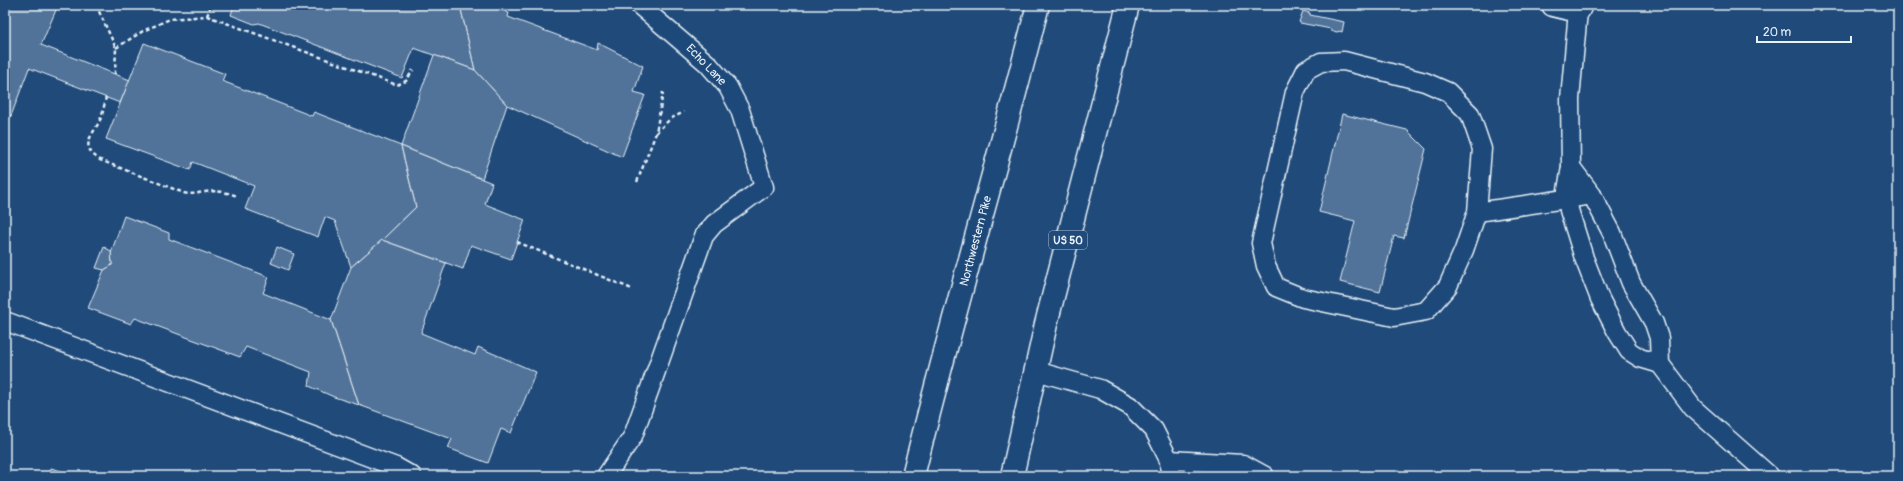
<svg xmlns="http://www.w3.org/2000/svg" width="1903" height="481" viewBox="0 0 1903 481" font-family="Pangolin,sans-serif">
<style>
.building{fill:#517399;stroke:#e8f1f8}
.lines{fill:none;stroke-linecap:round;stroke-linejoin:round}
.service-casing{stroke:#e8f1f8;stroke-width:21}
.minor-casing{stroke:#e8f1f8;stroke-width:25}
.primary-casing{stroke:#e8f1f8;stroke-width:25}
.path{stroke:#e8f1f8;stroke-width:2.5;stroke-dasharray:4 3;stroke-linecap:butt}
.service{stroke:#1f4a7a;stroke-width:18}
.minor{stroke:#1f4a7a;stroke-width:22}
.primary{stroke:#1f4a7a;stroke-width:22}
.labels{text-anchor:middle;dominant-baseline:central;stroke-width:4;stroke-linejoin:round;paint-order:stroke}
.shield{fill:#1f4a7a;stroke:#acbfd2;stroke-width:1}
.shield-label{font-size:11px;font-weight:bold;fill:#e8f1f8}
.street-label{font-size:12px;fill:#e8f1f8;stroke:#1f4a7a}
</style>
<rect width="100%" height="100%" fill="#1f4a7a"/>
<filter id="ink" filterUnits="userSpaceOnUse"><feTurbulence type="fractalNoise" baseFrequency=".025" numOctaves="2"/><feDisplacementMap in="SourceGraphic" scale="8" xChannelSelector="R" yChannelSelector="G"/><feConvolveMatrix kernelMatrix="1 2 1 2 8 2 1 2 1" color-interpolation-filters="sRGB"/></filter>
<g filter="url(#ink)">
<!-- building -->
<g class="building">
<path d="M5,5H51L56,10L41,45L130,80L120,103L29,68L11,116L7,117L5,121Z"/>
<path d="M234,5H460L475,70L414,48L402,78L259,23L254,24L231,15Z"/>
<path d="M460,5H490L509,13L508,17L597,50L598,43L643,66L634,92L645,95L622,157L507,105L475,70Z"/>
<path d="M1303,11L1310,13V15L1344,22L1342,32L1339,31L1338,32L1331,31V29L1300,23L1299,22Z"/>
<path d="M144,43L225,74L222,81L312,116L314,112L401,146L416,207L382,240L351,267L335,221L325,217L318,237L245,209L254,186L193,162L190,170L106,139Z"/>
<path d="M434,55L475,70L507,105L482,179L401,146Z"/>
<path d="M1342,114L1407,130L1426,149L1404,238L1394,236L1380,292L1340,282L1355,221L1319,212Z"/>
<path d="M401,146L492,183L485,204L525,220L511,259L471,245L463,269L382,240L416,207Z"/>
<path d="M124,216L169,233V239L269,277L263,293L331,320L359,405L334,397L309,386L311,372L246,347L240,357L135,318L131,324L88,308L104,270L112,265L111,253Z"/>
<path d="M382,240L446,263L421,333L475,355L478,347L536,372L511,433L501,429L488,463L448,448L452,439L359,405L331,320L351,267Z"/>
<path d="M104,247L111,251L112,265L104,270L96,268Z"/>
<path d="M277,247L294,254L288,270L271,263Z"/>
<path d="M51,468L68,473L67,476H49Z"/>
</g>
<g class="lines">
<!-- service casing -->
<g class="service-casing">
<g id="service">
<path d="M1578,11L1570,99L1571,167L1567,190L1569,210L1584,258L1600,299L1617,332L1629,351L1640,358L1660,364"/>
<path d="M1571,167L1592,195L1612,233L1631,283L1654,323L1659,338L1660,364L1693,408L1770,476"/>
<path d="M1477,212L1464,250L1448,286L1426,311L1394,317L1303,298L1276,287L1266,266L1261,243L1295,92L1306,70L1321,62L1344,61L1425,82L1448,92L1470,114L1482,149L1477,212L1592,195"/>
<path d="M5,321L396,467L412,476"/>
<path d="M1036,371L1100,389L1130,406L1154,430L1169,460L1170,476"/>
<path d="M1169,460L1243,464L1265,476"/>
<path d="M606,476L633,436L704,236L714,224L764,187L740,110L728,87L708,64L639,5"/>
</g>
</g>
<!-- minor casing -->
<g class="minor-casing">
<path id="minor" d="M1553,5L1578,11L1581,5"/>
</g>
<!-- primary casing -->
<g class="primary-casing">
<g id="primary">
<path d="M913,476C952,318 998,162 1038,5"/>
<path d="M1012,476L1046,324L1128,5"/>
</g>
</g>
<!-- path -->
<g class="path">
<path d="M96,5L116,48L115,74"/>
<path d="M207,16L211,5"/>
<path d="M116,48L143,31L170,19L207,16L397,85L406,81L413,70"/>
<path d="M106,97C104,105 103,115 99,122C90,139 80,146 100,160L184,193C192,195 197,193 205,192C216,190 227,192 237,196"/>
<path d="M656,133L670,119L684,112"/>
<path d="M637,182L656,133L663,92"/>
<path d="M517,242L632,289"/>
</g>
<!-- service -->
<use href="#service" class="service"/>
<!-- minor -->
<use href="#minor" class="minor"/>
<!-- primary -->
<use href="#primary" class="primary"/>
</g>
</g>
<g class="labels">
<!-- shield labels -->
<rect class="shield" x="1049" y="231" width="38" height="18" rx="3"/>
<g class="shield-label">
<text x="1068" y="240">US 50</text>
</g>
<!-- street labels -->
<g class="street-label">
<text transform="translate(706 65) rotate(46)">Echo Lane</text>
<text transform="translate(976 241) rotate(-75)">Northwestern Pike</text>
</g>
</g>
<!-- margin -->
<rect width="1903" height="481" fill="none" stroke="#1f4a7a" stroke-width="20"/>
<rect x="10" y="10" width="1883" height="461" fill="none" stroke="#e8f1f8" stroke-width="1.5" filter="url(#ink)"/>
<!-- scale -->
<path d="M1757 36v6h94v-6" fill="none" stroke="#e8f1f8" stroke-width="2"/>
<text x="1763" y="36" font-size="12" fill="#e8f1f8" stroke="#1f4a7a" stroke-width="3" paint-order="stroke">20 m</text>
</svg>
